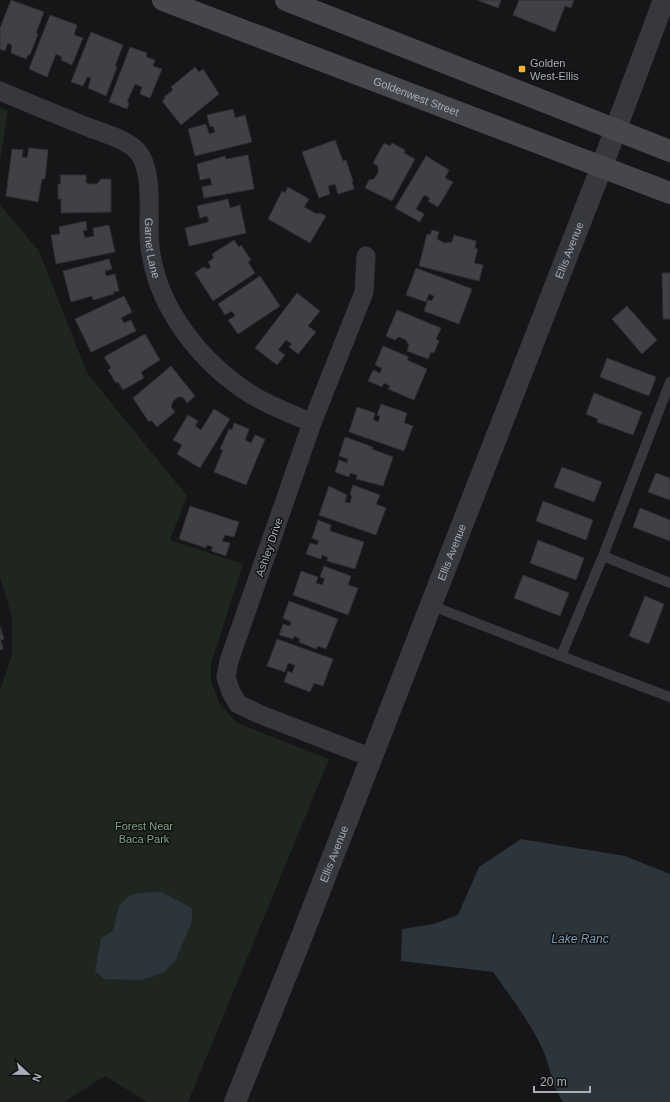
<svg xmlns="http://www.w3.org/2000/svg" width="670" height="1102" viewBox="0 0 670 1102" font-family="Helvetica,sans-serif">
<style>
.green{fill:#1e261f}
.water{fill:#2c353c}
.building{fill:#404145;stroke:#303034}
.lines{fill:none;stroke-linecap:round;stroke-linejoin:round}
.service{stroke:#37383d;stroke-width:10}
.minor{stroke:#37383d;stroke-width:19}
.tertiary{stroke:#37383d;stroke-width:22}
.secondary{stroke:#45474d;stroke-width:22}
.poi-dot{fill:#f2b134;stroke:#111113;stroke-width:1.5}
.labels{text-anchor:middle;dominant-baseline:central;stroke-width:3;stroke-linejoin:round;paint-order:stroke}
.poi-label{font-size:11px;fill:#a8adb8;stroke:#111113;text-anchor:start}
.street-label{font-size:11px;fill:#a8adb8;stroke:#111113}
.park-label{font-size:11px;fill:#7fa381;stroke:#111113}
.water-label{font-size:12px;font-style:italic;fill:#7f9bb3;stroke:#111113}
</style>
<rect width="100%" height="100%" fill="#161618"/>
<!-- green -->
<g class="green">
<path d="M0,108L8,110L0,162Z"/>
<path d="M0,205L39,251L87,373L187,496L170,540L243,564L211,664V680L219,703L237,723L329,759L188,1102H147L105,1076L64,1102H0V691L12,655V617L0,577Z"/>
</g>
<!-- water -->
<g class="water">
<path d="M521,839L625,856L670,874V1102H563C551,1084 551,1069 543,1050C530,1022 511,997 493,972L401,961L402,929L434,924L458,915L479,867Z"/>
<path d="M161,892L192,908V921L187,933L175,961L164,972L142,980L105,979L95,972L101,938L113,931C115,925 116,919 117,913C125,890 140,893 161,892Z"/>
</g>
<!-- building -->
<g class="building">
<path d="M11,0L44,12L36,33L38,34L30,55H28L26,59L11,53L12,45L8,43L5,51L0,49V28Z"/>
<path d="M477,0H501L498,8Z"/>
<path d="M519,0H574L571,8L565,6L555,32L513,15Z"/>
<path d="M50,15L77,25L74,35L83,38L72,65L61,60L62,57L56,54L47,77L29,69Z"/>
<path d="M91,32L123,45L115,66L117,67L106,96L88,88L91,78L87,77L83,86L71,82Z"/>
<path d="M130,47L147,53L146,57L155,60L153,66L162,69L150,98L140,94L142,87L135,84L127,102L129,103L127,109L109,102Z"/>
<path d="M195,67L199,72L203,69L219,94L181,125L162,101L165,99L164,97L173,90L171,87Z"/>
<path d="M233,109L235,118L245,115L252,142L195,156L188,129L206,124L209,134L215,132L213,126L210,127L207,115Z"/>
<path d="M335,140L343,161L346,160L353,181L352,182L354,189L338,194L335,184L328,186L330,194L319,198L302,152Z"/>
<path d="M384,143L390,146L392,143L405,150L404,153L415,159L392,201L365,188L369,180L374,179L378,173V166L373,163Z"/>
<path d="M29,148L48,150L45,179H42L38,202L6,196L12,149L23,150L22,157L27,158Z"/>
<path d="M248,155L254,189L204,198L202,187L212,185L210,178L200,180L197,164L225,156L226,159Z"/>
<path d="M426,156L449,170L445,178L453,182L438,207L428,201L430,198L424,195L416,209L424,214L420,222L395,208Z"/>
<path d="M60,175H86V183L90,184H97L101,179H111V212L61,213V199H58V184H61Z"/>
<path d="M288,187L309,199L304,207L317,214L320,213L326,216L310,243L268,219L282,191L285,193Z"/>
<path d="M228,199L230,208L240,205L246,233L189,246L185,228L209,222L207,216L200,218L197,206Z"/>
<path d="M86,221L87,230L83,231L85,238L94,236L93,228L109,225L115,252L56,264L51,235L60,234L59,227Z"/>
<path d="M432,230L439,232L437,239L444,243L452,242L454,235L476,241L475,248L478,249L474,263L483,265L479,281L419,266L427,234L430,235Z"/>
<path d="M234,240L239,247L241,245L251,260L248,262L255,273L213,301L195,273L203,267L208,269L211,267L208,262L214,258L212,254Z"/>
<path d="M109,259L112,269L105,271L106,276L115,274L119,291L113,292L114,294L93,300L92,296L71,302L63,271Z"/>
<path d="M416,268L472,289L459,324L424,311L428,300L432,301L434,296L429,294L426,302L406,295Z"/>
<path d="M662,273H670V319H663Z"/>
<path d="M260,276L280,306L238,334L228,320L235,316L232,311L225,315L218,304Z"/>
<path d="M297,293L320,311L308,326L316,332L298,354L289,347L292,344L286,340L278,350L285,355L277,365L255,348Z"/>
<path d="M124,296L132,312L121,318L124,323L131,320L136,331L91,352L75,319Z"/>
<path d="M627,306L657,340L642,354L612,319Z"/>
<path d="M397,310L441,328L436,339L439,341L434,353L431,352L428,359L407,351L409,345L406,340L399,337L395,340L386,336Z"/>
<path d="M145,334L160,360L141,372L144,378L123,390L118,382L116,383L108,370L111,368L104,357Z"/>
<path d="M383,346L409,357L407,360L427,369L414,400L388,389L390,386L384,383L382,387L368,381L373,370L380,373L382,368L375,365Z"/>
<path d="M607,358L656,377L649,396L600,377Z"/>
<path d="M171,366L195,396L187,403L183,397H178L173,401L171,407L175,412L157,427L151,420L149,422L133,398Z"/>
<path d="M594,393L642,412L633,435L597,422L598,419L586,414Z"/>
<path d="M381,404L407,413L404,423L413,426L404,451L349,432L357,407L375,413L373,420L378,422L380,416L377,415Z"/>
<path d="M214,409L230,419L200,468L177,454L182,445L173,440L188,415L198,421L195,426L201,430Z"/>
<path d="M234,423L249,429L245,440L251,443L255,435L265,439L246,485L214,472L223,450L220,449L229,429L232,430Z"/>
<path d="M345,437L373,447L372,449L393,457L383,486L356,479L357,475L350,473L349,477L335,472L339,460L347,463L348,459L339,456Z"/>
<path d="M562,467L602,482L594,502L554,487Z"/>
<path d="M656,473L670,478V500L648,492Z"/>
<path d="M353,485L380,495L376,504L386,508L376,535L319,515L329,486L347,495L345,502L350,503L352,496L350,494Z"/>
<path d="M543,501L593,520L586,540L536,521Z"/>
<path d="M190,506L239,522L234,537L225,535L222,541L230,543L226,556L211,551L213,547L207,545L206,548L179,539Z"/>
<path d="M640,508L670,520V541L633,527Z"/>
<path d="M318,520L331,525L330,531L364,542L355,569L327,561L328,557L322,555L321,559L306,554L310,543L317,545L319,541L312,538Z"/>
<path d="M538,540L584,558L576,580L530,563Z"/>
<path d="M324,566L351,576L348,585L358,588L348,615L293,595L301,571L318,577L316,583L322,585L325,579L320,577Z"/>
<path d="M523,575L569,593L560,616L514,598Z"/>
<path d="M645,596L664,604L649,644L629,636Z"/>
<path d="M289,601L338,619L326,649L318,646L316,649L299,642L300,639L294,636L293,639L279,635L283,624L290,626L291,622L283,618Z"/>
<path d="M0,626L4,639L1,640L3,649L0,650Z"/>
<path d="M277,639L333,659L323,686L314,683L310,692L284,682L288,671L292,673L295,665L288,663L285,672L267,666Z"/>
</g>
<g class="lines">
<!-- service -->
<g class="service">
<path d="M670,382L603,556L561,656L670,697"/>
<path d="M603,556L670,583"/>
<path d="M430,605L561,656"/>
</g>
<!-- minor -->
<g class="minor">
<path id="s1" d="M0,91C30,104 60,116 90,128C104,133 122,138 134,148C157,167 146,221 150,247C157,308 201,363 252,395C270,406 292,414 312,423"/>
<path d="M366,256L364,292L312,423L229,661L226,677L231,692L238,704L259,714L370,757"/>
</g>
<!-- tertiary -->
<path class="tertiary" id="s2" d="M235,1102L300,941L602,166L664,0"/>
<!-- secondary -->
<g class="secondary">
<path id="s3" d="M163,0L670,193"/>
<path d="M286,0L670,151"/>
</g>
</g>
<!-- markers -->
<rect class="poi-dot" x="518" y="65" width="8" height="8" rx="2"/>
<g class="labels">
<!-- poi labels -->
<g class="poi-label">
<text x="530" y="63">Golden<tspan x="530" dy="13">West-Ellis</tspan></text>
</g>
<!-- street labels -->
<g class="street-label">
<text stroke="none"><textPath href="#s3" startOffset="271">Goldenwest Street</textPath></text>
<text stroke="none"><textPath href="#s1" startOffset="250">Garnet Lane</textPath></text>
<text stroke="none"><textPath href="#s2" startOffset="915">Ellis Avenue</textPath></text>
<text transform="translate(269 547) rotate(-71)">Ashley Drive</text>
<text stroke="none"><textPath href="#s2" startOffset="591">Ellis Avenue</textPath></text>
<text stroke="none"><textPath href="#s2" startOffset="267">Ellis Avenue</textPath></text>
</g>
<!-- park labels -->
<g class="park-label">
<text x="144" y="826">Forest Near<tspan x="144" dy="13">Baca Park</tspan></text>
</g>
<!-- water labels -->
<g class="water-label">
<text x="580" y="939">Lake Ranc</text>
</g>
</g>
<!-- north arrow -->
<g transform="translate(28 1074) rotate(112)" stroke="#111113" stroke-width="3" paint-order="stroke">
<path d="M0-3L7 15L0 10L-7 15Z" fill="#a8adb8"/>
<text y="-6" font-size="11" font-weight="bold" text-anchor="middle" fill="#a8adb8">N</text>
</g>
<!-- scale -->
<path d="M534 1086v6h56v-6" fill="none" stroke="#a8adb8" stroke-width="2"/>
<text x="540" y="1086" font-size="12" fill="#a8adb8" stroke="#111113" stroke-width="3" paint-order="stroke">20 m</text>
</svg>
